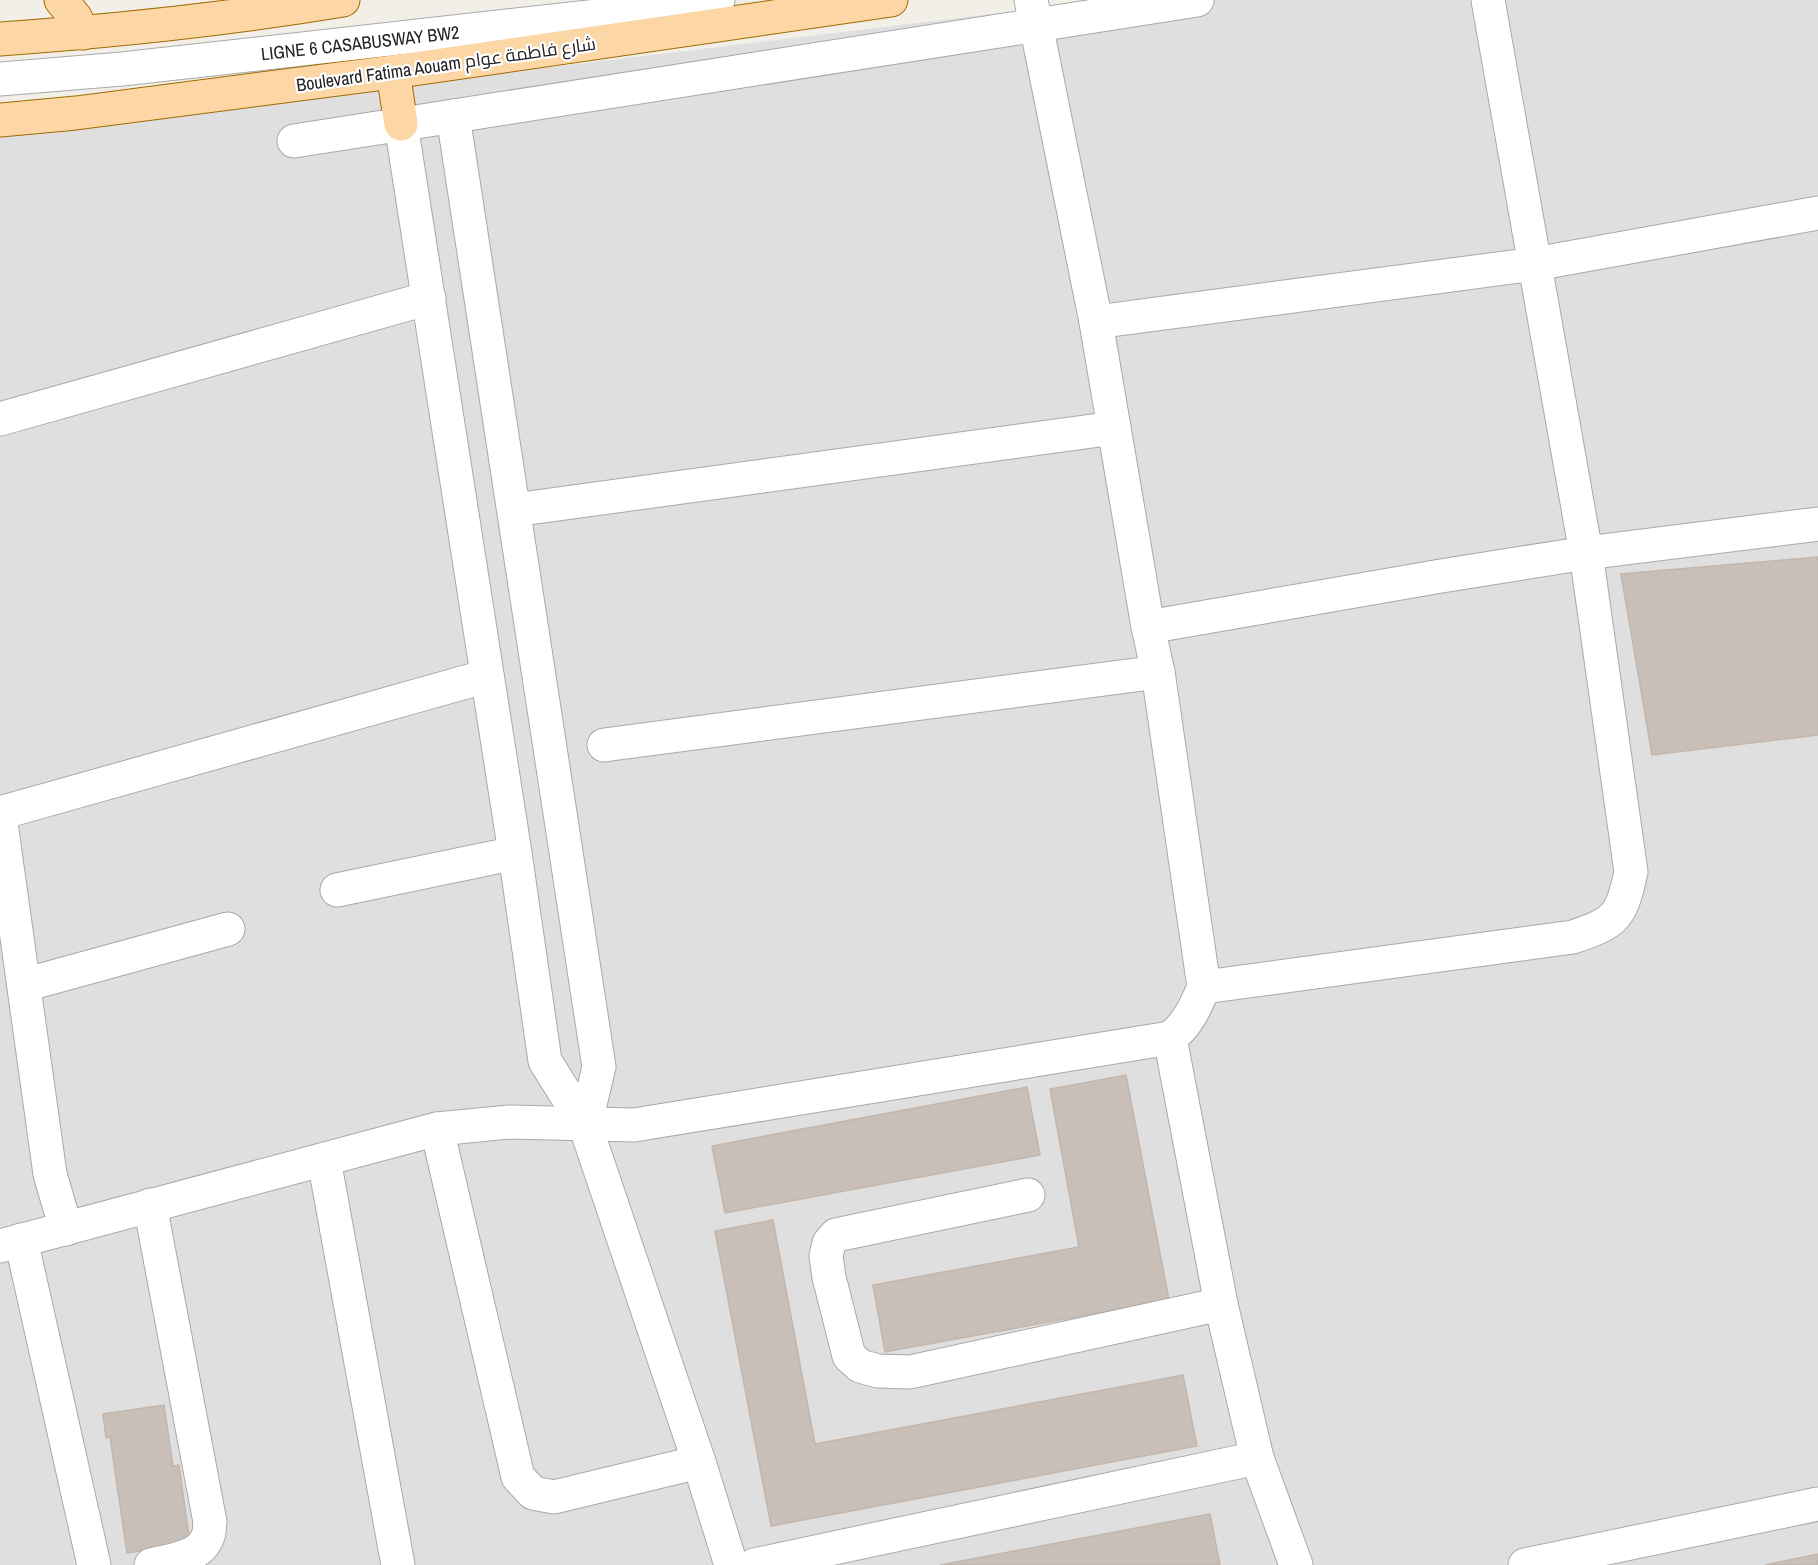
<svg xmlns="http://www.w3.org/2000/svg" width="1818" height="1565" viewBox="0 0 1818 1565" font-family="'Archivo Narrow',Cairo,sans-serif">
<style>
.residential{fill:#e0dfdf}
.building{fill:#c7bfb8;stroke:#c4b6ab;stroke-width:1.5}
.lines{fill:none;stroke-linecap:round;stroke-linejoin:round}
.minor-casing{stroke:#a9a9a9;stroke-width:35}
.major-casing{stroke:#a06b00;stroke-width:35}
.minor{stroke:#fff;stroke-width:33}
.major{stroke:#fcd6a4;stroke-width:33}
.labels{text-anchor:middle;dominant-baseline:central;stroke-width:4.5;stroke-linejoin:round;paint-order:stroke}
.street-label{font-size:18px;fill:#222;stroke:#fff}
</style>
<rect width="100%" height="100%" fill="#f2efe9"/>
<!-- residential -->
<path class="residential" d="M1106,0H1818V1565H0V134Z"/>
<!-- building -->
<g class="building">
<path d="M1818,557V735L1652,755L1621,574Z"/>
<path d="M1126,1075L1169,1300L885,1352L873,1285L1079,1247L1050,1089Z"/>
<path d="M1027,1087L1040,1155L725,1213L712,1146Z"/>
<path d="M773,1220L815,1444L1183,1375L1197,1446L771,1526L715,1231Z"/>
<path d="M164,1405L173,1466L179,1465L190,1544L127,1553L110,1437L106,1438L103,1414Z"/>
<path d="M1210,1514L1220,1565H940Z"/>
<path d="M1818,1554V1565H1765Z"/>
</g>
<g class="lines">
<!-- minor casing -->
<g class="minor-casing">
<g id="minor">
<path d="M1031,0L1096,322L1148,627L1441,576L1586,553L1818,524"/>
<path id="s1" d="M0,79L122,69L642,11L718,0"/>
<path d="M453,116L599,1067L585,1125"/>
<path d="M401,124L515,853L545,1061L585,1125L699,1462L731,1565"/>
<path d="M294,141L1197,0"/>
<path d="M1096,322L1535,264L1818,213"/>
<path d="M0,419L429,298"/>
<path d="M514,510L1114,428"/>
<path d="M1148,627L1158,672L1204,987C1195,1007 1188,1025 1170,1038L1221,1304L1257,1458L1296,1565"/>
<path d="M604,745L1158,672"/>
<path d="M0,813L487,676"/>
<path d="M0,816L50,1174L66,1229"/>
<path d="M337,890L515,853"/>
<path d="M24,985L228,929"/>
<path d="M1204,987L1573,937C1617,922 1621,917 1631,872L1586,553L1488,0"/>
<path d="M437,1129L518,1477L533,1493L554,1497L699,1462"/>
<path d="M324,1160L398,1565"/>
<path d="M1028,1195L836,1235L829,1243L826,1256L829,1277L849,1356L860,1366L878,1371L910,1372L1221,1304"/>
<path d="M150,1205L210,1522C209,1527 210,1532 208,1536C201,1558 170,1560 151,1565"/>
<path d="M21,1240L94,1565"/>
<path d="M0,1246L437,1129L510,1122L634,1125L1170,1038"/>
<path d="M754,1565L1257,1458"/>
<path d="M1525,1565L1818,1504"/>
</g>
</g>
<!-- major casing -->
<g class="major-casing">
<g id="major">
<path d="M61,0L75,17L83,33"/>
<path d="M0,39C115,31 229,19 343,0"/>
<path d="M393,72L401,124"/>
<path d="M0,120L76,113L393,72L891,0"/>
</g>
</g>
<!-- minor -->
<use href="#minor" class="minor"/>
<!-- major -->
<use href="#major" class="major"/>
</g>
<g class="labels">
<!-- street labels -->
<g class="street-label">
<text stroke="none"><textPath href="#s1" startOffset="362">LIGNE 6 CASABUSWAY BW2</textPath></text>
<text transform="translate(446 64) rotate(-8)">Boulevard Fatima Aouam شارع فاطمة عوام</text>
</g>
</g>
</svg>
